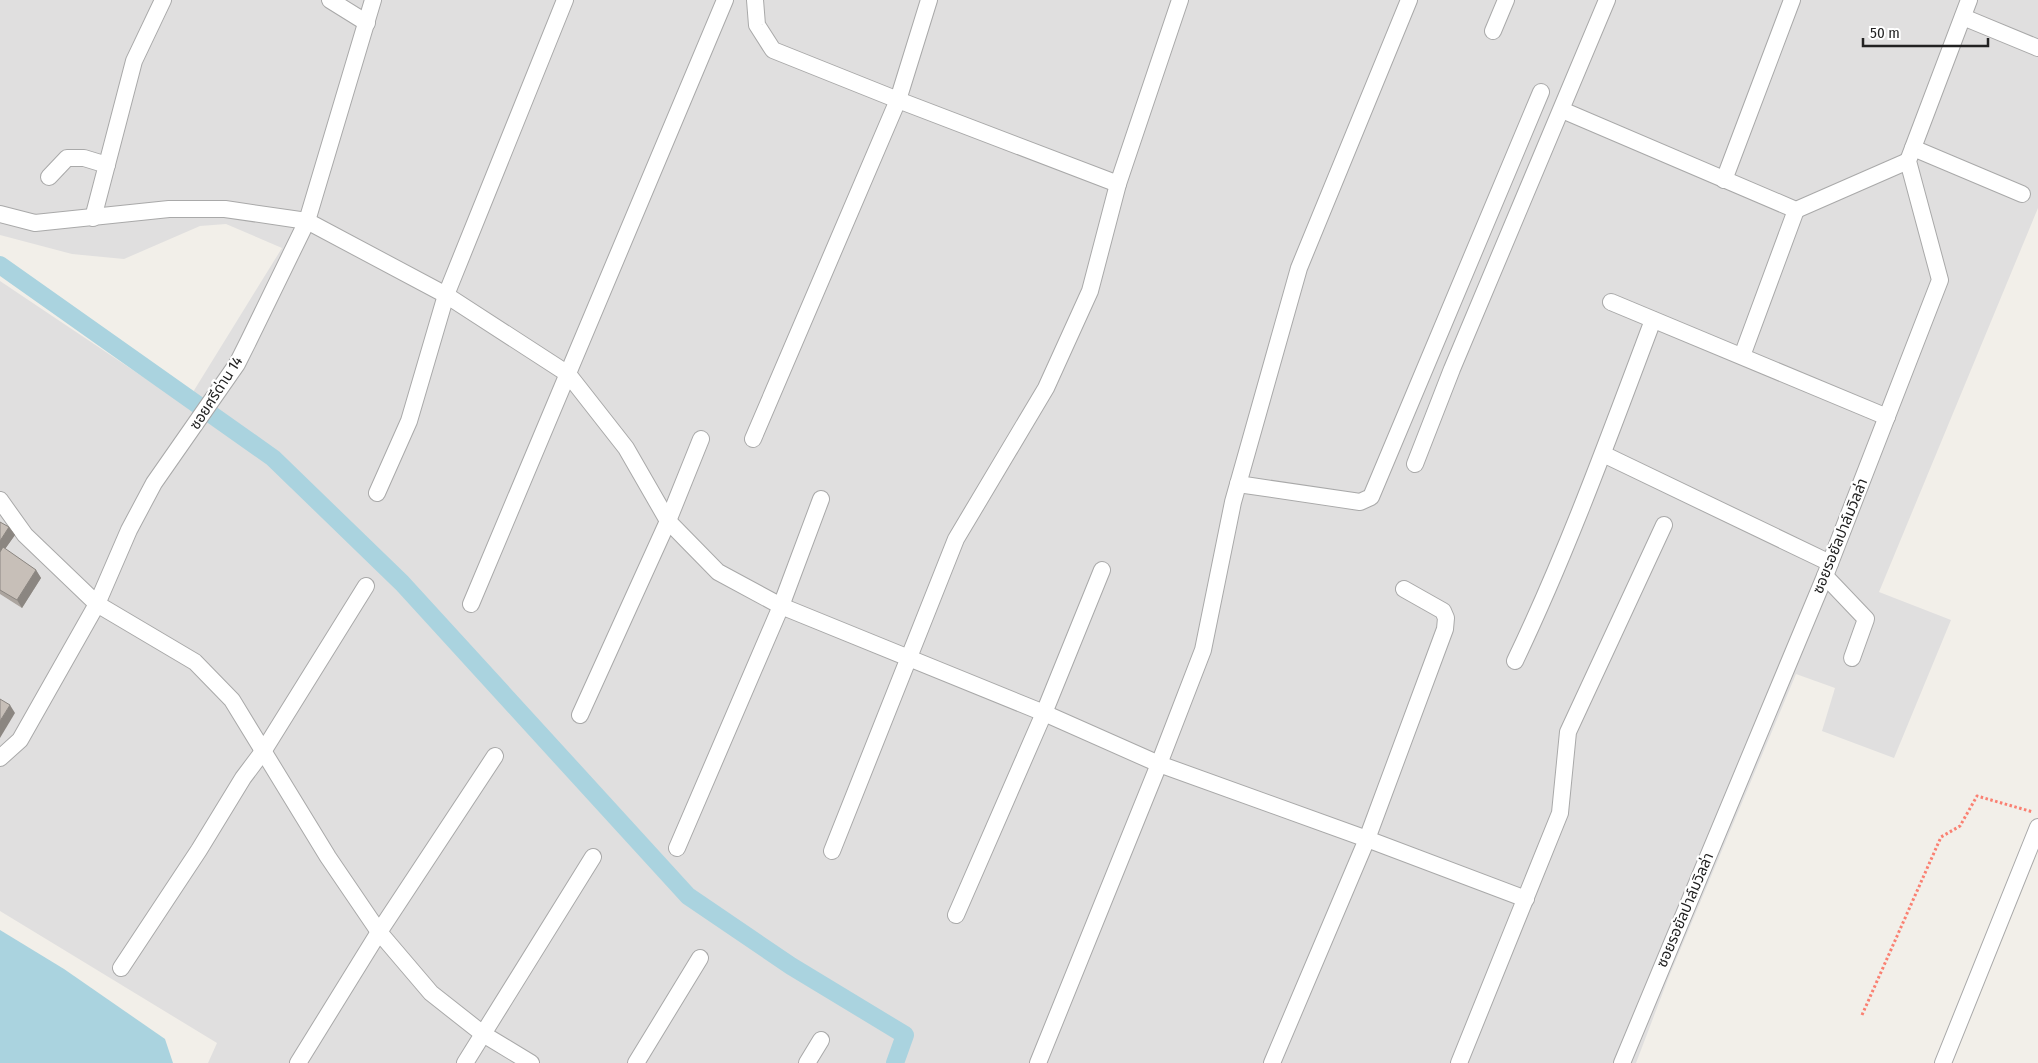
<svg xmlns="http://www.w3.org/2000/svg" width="2038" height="1063" viewBox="0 0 2038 1063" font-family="'Fira Sans Condensed','Noto Sans Thai',sans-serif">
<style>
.residential{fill:#e0dfdf}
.water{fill:#aad3df}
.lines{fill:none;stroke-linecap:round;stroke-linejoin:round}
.canal{stroke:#aad3df;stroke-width:18}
.street-casing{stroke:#a9a9a9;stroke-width:18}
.path{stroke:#fa8072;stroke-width:3;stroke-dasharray:2.5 2.5;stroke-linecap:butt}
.street{stroke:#fff;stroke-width:16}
.wall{fill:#aba49e}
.shaded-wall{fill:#8b8681}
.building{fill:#c7bfb8;stroke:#8b8681}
.labels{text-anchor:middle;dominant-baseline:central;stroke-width:4.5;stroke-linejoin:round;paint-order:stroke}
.street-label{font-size:15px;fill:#222;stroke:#fff}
</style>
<rect width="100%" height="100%" fill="#f2efe9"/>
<!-- residential -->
<path class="residential" d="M0,0H2038V208L1879,592L1951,620L1894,758L1822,731L1835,688L1796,674L1668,979L1636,1063H208L217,1043L0,911V281L185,405L282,248L226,224L200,226L124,259L72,254L0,235Z"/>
<!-- water -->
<path class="water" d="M0,930L64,969L165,1039L173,1063H0Z"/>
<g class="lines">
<!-- canal -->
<path class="canal" d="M0,265L273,458L402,583L688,896L791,966L905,1035L895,1063"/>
<!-- street casing -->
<g class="street-casing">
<g id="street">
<path d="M330,0L367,23"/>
<path d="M755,0L757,25L773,50L898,100L1118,184"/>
<path d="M1963,17L2038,48"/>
<path d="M1493,31L1506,0"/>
<path d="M1562,110L1796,210L1908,161"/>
<path d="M1913,148L2022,194"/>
<path d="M49,177L67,158H84L107,165"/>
<path d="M1724,180L1792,0"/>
<path d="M0,214L35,223L169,209H225L307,221L446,295L568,374L626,448L668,521L718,572L781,606L1044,713L1159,764L1367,839L1526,899"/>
<path d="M93,218L134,61L163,0"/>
<path d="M1611,302L1887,417"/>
<path d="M1742,356L1796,210"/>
<path d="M753,439L898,100L929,0"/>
<path d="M1603,454L1830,563"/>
<path d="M1415,464L1452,369L1607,0"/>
<path d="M1238,484L1360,502L1371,497L1541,92"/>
<path d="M377,493L409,421L446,295L565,0"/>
<path d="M0,500L25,535L97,604L195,662L232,700L328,857L379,932L431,993L483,1034L531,1063"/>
<path d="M1825,576L1866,619L1852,658"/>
<path d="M471,604L725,0"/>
<path d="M1515,661C1568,550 1610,434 1653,320"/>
<path d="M580,715L668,521L701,439"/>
<path d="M0,758L20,740L97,604L129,530L154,483L237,364L249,340L307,221L373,0"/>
<path d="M677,848L781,606L821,499"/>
<path d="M832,851L956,539L1046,388L1090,291L1118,184L1180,0"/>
<path d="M956,915L1044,713L1102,570"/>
<path d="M121,968L199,850L243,778L264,750L366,586"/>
<path d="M298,1063L379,932L495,756"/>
<path d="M465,1063L593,857"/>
<path d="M636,1063L700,958"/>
<path d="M807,1063L821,1040"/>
<path d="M1038,1063L1159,764L1203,650L1233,502L1299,268L1409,0"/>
<path d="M1272,1063L1367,839L1445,629L1446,618L1443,611L1404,589"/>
<path d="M1459,1063L1560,813L1568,732L1664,525"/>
<path d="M1622,1063L1825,576L1940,280L1908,161L1969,0"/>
<path d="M1943,1063L2038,827"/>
</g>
</g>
<!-- path -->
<path class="path" d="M1862,1015L1941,837L1960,826L1977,796L2033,812"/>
<!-- street -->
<use href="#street" class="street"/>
</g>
<!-- wall -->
<path class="wall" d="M0,522L9,527L15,535L5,549L36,570L41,578L22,608L0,594Z"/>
<!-- shaded-wall -->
<g class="shaded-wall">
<path d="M9,527L15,535L0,556V541Z"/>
<path d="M36,570L41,578L22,608L17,600Z"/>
<path d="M10,705L15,713L0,738V721Z"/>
</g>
<!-- building -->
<g class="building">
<path d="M0,522L9,527L0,541Z"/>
<path d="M3,547L36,570L17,600L0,590V552Z"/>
<path d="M0,699L10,705L0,721Z"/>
</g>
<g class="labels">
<!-- street labels -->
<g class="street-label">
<text transform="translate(216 393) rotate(-57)">ซอยศรีด่าน 14</text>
<text transform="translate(1840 536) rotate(-68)">ซอยรอยัลปาล์มวิลล่า</text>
<text transform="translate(1685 910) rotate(-67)">ซอยรอยัลปาล์มวิลล่า</text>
</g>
</g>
<!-- scale -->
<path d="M1863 38v8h125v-8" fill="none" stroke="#222222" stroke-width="2.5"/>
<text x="1870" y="38" font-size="15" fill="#222222" stroke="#ffffff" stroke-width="4" paint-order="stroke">50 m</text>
</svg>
